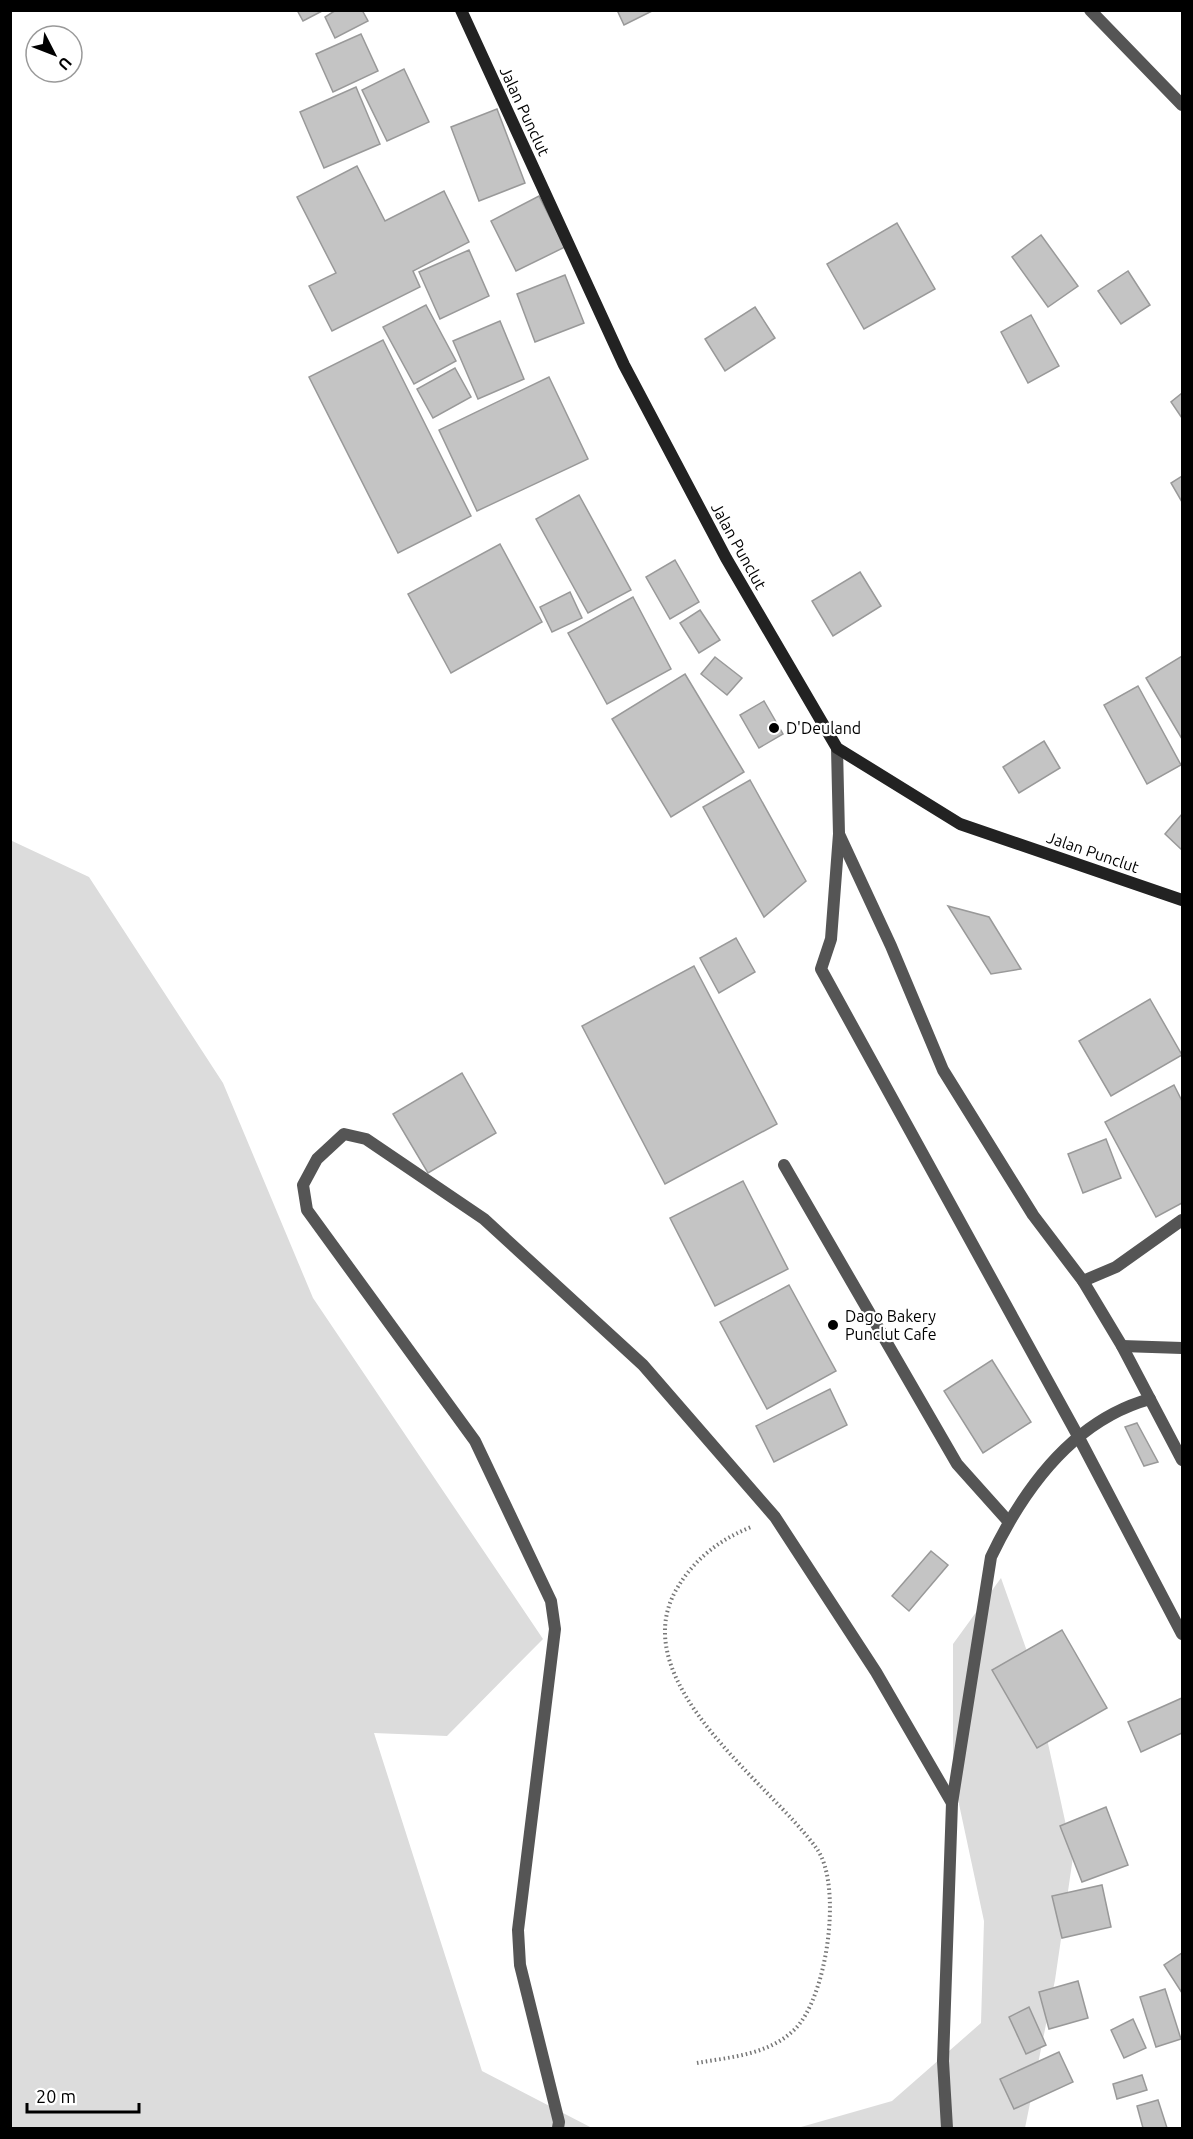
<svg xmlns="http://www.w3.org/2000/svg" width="1193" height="2139" viewBox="0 0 1193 2139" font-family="Ubuntu,sans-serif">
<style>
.green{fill:#dcdcdc}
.building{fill:#c4c4c4;stroke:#999;stroke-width:1.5}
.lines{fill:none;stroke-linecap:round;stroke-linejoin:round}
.path{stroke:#777;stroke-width:4;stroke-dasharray:1.5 3;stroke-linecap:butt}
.lane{stroke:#555;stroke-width:12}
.street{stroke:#555;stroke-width:12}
.secondary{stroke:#222;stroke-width:12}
.poi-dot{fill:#000;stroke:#fff;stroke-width:2}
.labels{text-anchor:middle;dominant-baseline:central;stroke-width:4.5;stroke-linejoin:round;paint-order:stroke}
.street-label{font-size:16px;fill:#000;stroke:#fff}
.poi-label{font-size:16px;fill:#000;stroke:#fff;text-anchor:start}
</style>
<rect width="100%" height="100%" fill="#fff"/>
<!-- green -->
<g class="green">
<path d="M10,840L89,877L223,1083L313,1298L543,1639L447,1736L374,1733L482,2071L592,2128H11Z"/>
<path d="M1001,1578L1029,1657L1073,1857L1055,1980L1025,2128H781L801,2127L892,2101L981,2023L984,1921L953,1776V1644Z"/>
</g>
<!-- building -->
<g class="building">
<path d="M297,10H324L303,21Z"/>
<path d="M336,10H362L368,21L335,38L325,17Z"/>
<path d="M617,10H654L624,25Z"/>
<path d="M361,34L378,71L333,92L316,54Z"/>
<path d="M404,69L429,122L387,141L362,90Z"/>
<path d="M356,87L380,144L324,168L300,112Z"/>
<path d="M497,109L525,183L479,201L451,127Z"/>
<path d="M357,166L385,221L444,191L469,242L413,271L420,287L332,331L309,286L336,273L297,197Z"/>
<path d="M539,196L565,247L516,271L491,221Z"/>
<path d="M897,223L935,289L864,329L827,264Z"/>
<path d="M1041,235L1078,286L1048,307L1012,257Z"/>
<path d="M469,250L489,296L440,319L419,272Z"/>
<path d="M1128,271L1150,305L1121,324L1098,291Z"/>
<path d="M565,275L584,323L535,342L517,294Z"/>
<path d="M426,305L456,361L414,384L383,327Z"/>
<path d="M755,307L775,338L725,371L705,339Z"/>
<path d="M1031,315L1059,366L1028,383L1001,332Z"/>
<path d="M500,321L524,379L478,399L453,341Z"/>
<path d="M383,340L471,516L398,553L309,377Z"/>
<path d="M455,368L471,397L433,418L417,389Z"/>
<path d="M549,377L588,459L477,511L439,430Z"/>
<path d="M1182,393V418L1171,402Z"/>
<path d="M1182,476V502L1171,483Z"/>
<path d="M579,495L631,590L588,613L536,519Z"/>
<path d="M500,544L542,622L451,673L408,594Z"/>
<path d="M675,560L699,602L670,619L646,577Z"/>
<path d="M860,572L881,606L833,636L812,601Z"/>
<path d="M570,592L582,618L552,632L540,607Z"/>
<path d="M633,597L671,669L607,704L568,633Z"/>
<path d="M700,610L720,640L699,653L680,623Z"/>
<path d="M1182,656V739L1146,678Z"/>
<path d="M715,657L742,678L727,695L701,674Z"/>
<path d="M685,674L744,772L671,817L612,719Z"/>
<path d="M1138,686L1181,765L1147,784L1104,705Z"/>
<path d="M764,701L783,734L759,748L740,715Z"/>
<path d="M1044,741L1060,768L1019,793L1003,767Z"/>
<path d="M750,780L806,881L764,917L703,807Z"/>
<path d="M1182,814V850L1165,834Z"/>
<path d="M948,906L989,917L1021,969L991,974Z"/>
<path d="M736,938L755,972L719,993L700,958Z"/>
<path d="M694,966L777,1124L665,1184L582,1026Z"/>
<path d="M1150,999L1182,1055L1111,1096L1079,1041Z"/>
<path d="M462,1073L496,1133L428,1173L393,1114Z"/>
<path d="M1174,1085L1182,1101V1203L1156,1217L1105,1122Z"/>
<path d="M1106,1139L1121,1178L1083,1193L1068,1154Z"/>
<path d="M743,1181L788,1269L715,1306L670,1218Z"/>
<path d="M789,1285L836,1371L767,1409L720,1322Z"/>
<path d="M992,1360L1031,1422L983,1453L944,1391Z"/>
<path d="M830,1389L847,1425L774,1462L756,1426Z"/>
<path d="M1137,1423L1158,1462L1144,1466L1125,1427Z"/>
<path d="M931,1551L948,1565L909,1611L892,1596Z"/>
<path d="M1062,1630L1107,1708L1037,1748L992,1670Z"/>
<path d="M1182,1698V1733L1141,1752L1128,1722Z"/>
<path d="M1106,1807L1128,1865L1082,1882L1060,1826Z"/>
<path d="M1102,1885L1111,1927L1062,1938L1052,1896Z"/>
<path d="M1182,1953V1993L1164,1965Z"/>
<path d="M1078,1981L1088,2018L1049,2029L1039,1992Z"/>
<path d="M1165,1989L1181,2039L1156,2047L1140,1997Z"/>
<path d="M1029,2007L1046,2045L1026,2054L1009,2017Z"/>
<path d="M1133,2019L1146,2048L1124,2058L1111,2030Z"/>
<path d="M1059,2052L1073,2082L1014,2109L1000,2079Z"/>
<path d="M1142,2075L1147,2090L1117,2099L1113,2084Z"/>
<path d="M1158,2100L1167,2128H1143L1137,2106Z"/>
</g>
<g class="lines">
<!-- path -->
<path class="path" d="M697,2063C730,2057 768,2055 794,2030C827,1999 843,1886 817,1849C770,1783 624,1683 676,1590C694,1559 719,1540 751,1527"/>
<!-- lane -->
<g class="lane">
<path d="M839,834L831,939L821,969L1078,1436L1182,1634"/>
<path d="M784,1165L957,1464L1008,1521"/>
<path d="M1083,1281L1116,1267L1182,1220"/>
<path d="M1122,1346L1182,1348"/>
<path d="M558,2128L559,2122L520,1965L518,1930L555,1629L551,1601L475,1441L307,1210L303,1185L317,1159L344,1134L366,1139L484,1219L643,1365L775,1517L876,1672L952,1803"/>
<path d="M947,2128L943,2061L952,1803L991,1557C1024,1488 1074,1420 1150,1399"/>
</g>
<!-- street -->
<g class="street">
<path d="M1090,10L1182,105"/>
<path d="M837,748L839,834L891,946L943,1070L1033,1215L1083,1281L1122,1346L1182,1460"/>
</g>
<!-- secondary -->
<path class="secondary" d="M461,10L624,365L726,558L837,748L960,824L1182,900"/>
</g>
<!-- markers -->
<g class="poi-dot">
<circle cx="774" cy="728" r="6"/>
<circle cx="833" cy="1325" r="6"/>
</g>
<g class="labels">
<!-- street labels -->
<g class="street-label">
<text transform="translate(525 111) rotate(65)">Jalan Punclut</text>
<text transform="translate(739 546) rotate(61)">Jalan Punclut</text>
<text transform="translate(1093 852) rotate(19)">Jalan Punclut</text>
</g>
<!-- poi labels -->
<g class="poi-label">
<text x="786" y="728">D'Deuland</text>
<text x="845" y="1316">Dago Bakery<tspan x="845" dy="18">Punclut Cafe</tspan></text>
</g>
</g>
<!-- border -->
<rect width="1193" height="2139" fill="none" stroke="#000000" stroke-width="24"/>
<!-- north arrow -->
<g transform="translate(54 54) rotate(132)"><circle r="28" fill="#ffffff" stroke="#999999" stroke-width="1.5"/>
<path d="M0-4.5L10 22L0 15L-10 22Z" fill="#000000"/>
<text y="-9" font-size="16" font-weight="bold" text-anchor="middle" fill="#000000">U</text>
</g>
<!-- scale -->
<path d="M27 2103v9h112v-9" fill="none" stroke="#000000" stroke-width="3"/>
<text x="36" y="2103" font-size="18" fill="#000000" stroke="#ffffff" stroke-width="4.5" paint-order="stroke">20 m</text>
</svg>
